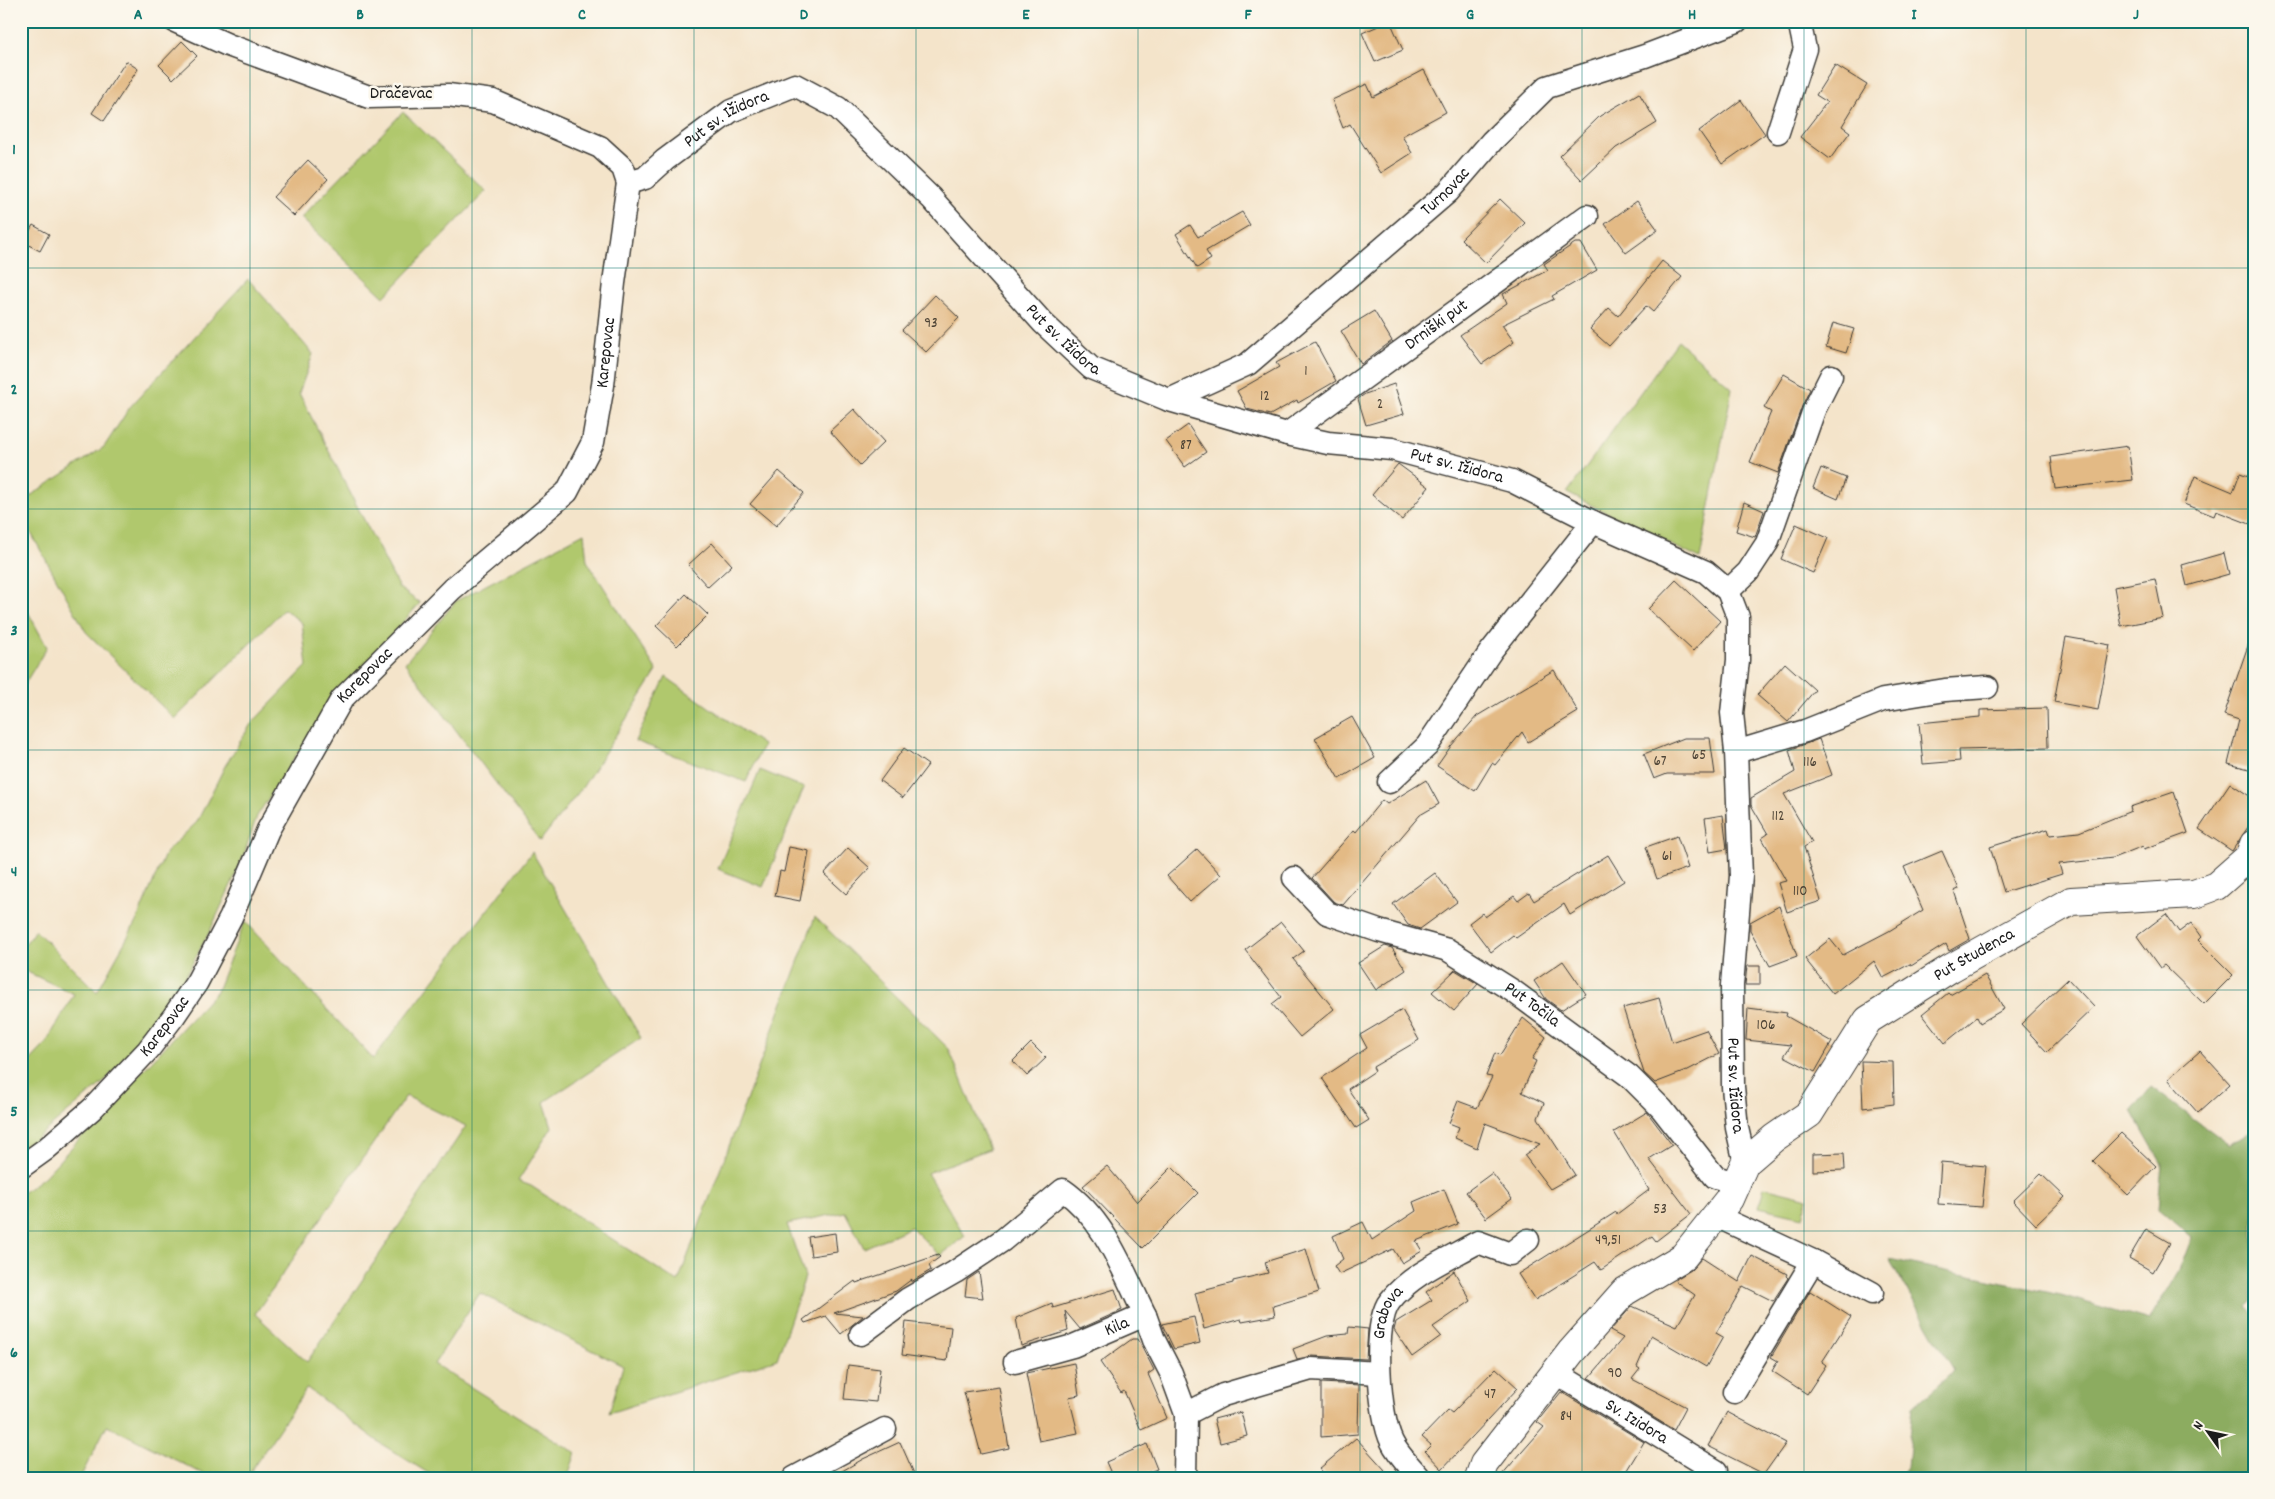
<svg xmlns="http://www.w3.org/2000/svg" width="2275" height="1499" viewBox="0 0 2275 1499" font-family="Dekko,sans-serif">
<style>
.green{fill:#b0c86d;stroke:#667244;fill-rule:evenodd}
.forest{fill:#8cac60;stroke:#54643e}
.building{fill:#e3ba85}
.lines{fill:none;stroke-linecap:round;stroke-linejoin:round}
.street-casing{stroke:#3c3a36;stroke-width:25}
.secondary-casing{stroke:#3c3a36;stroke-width:30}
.street{stroke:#fff;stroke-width:22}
.secondary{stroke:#fff;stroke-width:28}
.grid{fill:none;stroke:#0f766e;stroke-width:1;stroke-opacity:0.55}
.labels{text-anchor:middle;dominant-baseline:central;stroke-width:5;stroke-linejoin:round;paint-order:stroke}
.number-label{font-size:15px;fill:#4e4436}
.street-label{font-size:18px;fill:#1c1c1c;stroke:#fbf7ec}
.neatline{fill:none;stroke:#0f766e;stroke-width:2}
.grid-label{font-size:16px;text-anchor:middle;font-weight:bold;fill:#0f766e}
</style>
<rect width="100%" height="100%" fill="#fbf7ec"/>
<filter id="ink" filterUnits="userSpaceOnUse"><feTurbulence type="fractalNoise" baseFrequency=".02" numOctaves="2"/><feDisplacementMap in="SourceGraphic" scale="10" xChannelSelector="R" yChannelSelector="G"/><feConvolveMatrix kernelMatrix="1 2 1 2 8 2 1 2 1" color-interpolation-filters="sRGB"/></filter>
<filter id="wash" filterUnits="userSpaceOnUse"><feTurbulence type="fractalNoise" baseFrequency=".0096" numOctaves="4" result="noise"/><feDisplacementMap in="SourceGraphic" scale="20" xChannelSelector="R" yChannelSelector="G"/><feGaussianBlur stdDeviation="1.12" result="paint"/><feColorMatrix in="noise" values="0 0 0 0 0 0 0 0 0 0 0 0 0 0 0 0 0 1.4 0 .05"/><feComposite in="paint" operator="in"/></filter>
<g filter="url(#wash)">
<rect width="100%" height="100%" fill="#f4e4ca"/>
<!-- green -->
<g class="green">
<path d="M403,112L486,191L384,297L301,218Z"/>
<path d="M248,279L313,354L299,393L399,588L420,603L349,683L299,751L257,816L241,863L209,933L167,1010L104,1082L21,1151V1062L27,1064L45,1045L74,994L21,969V950L35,930L97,992L136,922L166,852L197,822L225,766L251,724L307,666L302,623L284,609L175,719L86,632L21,515V502L104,447L130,407Z"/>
<path d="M1678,341L1732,388L1700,559L1567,493Z"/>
<path d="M584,533L587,561L657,671L582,788L540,841L405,663L456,601Z"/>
<path d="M21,599L47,647L21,690Z"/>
<path d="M666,677L763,745L746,782L635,741Z"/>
<path d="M760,770L804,788L763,887L718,869Z"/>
<path d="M532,852L641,1038L544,1102L552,1127L518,1181L531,1186L678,1282L815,917L949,1049L989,1149L927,1173L965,1236L940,1256L911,1227L864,1248L845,1212L787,1224L805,1277L777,1359L609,1413L623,1366L480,1293L434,1364L576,1453L567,1478H436L383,1445L307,1388L246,1478H211L107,1425L80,1478H21V1194L44,1177L217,991L245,921L373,1059ZM406,1096L466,1126L307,1362L255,1314Z"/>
<path d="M1764,1187L1808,1198L1803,1217L1759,1207Z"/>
</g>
<!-- forest -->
<path class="forest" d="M2151,1087L2229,1145L2254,1129V1300L2247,1307L2254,1314V1478H1899L1907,1467L1913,1407L1954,1371L1889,1259L2061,1295L2149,1321L2179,1271L2192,1237L2158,1208L2162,1164L2132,1111Z"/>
<g id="blocks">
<!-- building -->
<g class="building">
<path d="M1390,21L1403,50L1375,62L1362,33Z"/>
<path d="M182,41L197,56L173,79L159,65Z"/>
<path d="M126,61L138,69L104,121L92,113Z"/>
<path d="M1835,65L1867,85L1842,126L1850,132L1830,159L1800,137L1827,102L1816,95Z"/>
<path d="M1424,70L1446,112L1402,136L1412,153L1381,173L1350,124L1343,128L1332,100L1367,84L1373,97Z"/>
<path d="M1639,93L1657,123L1616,148L1582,180L1559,156L1600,116Z"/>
<path d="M1741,100L1765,134L1722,164L1699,131Z"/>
<path d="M308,160L328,179L294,216L273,197Z"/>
<path d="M1500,199L1525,223L1486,263L1461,239Z"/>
<path d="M1637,201L1658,230L1626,253L1605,224Z"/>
<path d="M1242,212L1250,225L1206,251L1211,259L1197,268L1176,234L1190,225L1198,237Z"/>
<path d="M33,225L49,234L40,251L23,242Z"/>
<path d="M1575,243H1581L1597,270L1552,296L1554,299L1502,325L1514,342L1482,364L1460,335L1507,303L1503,294L1548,270L1544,264Z"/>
<path d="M1662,261L1682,277L1653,312L1646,306L1609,346L1590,329L1609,308L1618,316Z"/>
<path d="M935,295L959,318L926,352L902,330Z"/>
<path d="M1374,311L1392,341L1361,364L1341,331Z"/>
<path d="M1833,323L1854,329L1846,353L1826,347Z"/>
<path d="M1315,342L1336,381L1298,403L1297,400L1270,415L1247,409L1237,391L1279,367L1276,363Z"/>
<path d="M1784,374L1810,389L1802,406L1778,473L1750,462L1771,412L1764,408Z"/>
<path d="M1394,384L1404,414L1366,425L1358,399L1365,394Z"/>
<path d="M854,409L884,442L860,465L830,431Z"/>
<path d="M1188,425L1206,452L1185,467L1166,441Z"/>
<path d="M2128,446L2133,480L2055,489L2051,457Z"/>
<path d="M1398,464L1429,487L1402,520L1372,495Z"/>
<path d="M1821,468L1846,478L1838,499L1813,488Z"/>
<path d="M779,471L804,493L776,526L750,504Z"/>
<path d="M2240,473L2254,478V515L2250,524L2216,511L2214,516L2184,504L2195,476L2233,492Z"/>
<path d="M1744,502L1764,511L1755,537L1736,531Z"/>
<path d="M1796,524L1828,538L1813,573L1781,559Z"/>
<path d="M712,543L732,565L708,587L688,565Z"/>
<path d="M2224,553L2229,574L2187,586L2182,565Z"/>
<path d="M2155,579L2163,618L2121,626L2114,587Z"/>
<path d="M1676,580L1720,621L1693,651L1648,609Z"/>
<path d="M686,594L708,615L677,646L656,626Z"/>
<path d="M2066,637L2110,645L2098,710L2054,702Z"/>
<path d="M2251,637H2254V770L2228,764L2239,720L2224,715Z"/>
<path d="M1785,663L1815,690L1788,722L1757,695Z"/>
<path d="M1554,670L1578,712L1528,742L1522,732L1495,765L1492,763L1475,791L1437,766L1451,746L1477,716Z"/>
<path d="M2047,708L2048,748L1959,750L1960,761L1923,764L1919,723L1980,717V710Z"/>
<path d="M1352,717L1375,758L1339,779L1315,738Z"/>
<path d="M1684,738H1710L1715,774H1667L1654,779L1644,754Z"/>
<path d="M1819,739L1832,775L1784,794L1812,842L1804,847L1821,901L1787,912L1778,883L1786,881L1762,838L1768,834L1751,805V798L1795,772L1789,750Z"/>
<path d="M904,748L928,765L903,798L880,781Z"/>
<path d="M1426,780L1439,804L1420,815L1343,905L1334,902L1312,878L1354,830L1356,832L1382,800L1387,804Z"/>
<path d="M2230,783L2254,799V818L2232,851L2199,829Z"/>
<path d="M2174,792L2188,833L2144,849L2143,846L2113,858L2059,864L2062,874L2004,892L1990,847L2048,829L2050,835L2079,832L2131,811L2130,807Z"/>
<path d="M1723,815L1727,849L1710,852L1705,818Z"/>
<path d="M1677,836L1688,868L1657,879L1646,847Z"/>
<path d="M789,847L809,851L800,901L775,896L780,871L784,872Z"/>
<path d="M848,848L870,868L846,894L824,874Z"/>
<path d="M1197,849L1221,875L1190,902L1167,876Z"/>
<path d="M1942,851L1959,889L1954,891L1970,939L1949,951L1946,944L1911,966L1910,964L1883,978L1874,961L1833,994L1805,959L1830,939L1843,955L1889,931L1923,910L1904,867Z"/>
<path d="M1608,855L1624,881L1570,915L1564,904L1516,938L1513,935L1491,952L1469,923L1482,913L1485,917L1514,896L1518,901L1529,893L1534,901Z"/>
<path d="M1435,873L1457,902L1420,929L1408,925L1393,904Z"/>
<path d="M1779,906L1797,956L1770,966L1750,930V922Z"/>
<path d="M2166,914L2179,932L2191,923L2201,937L2198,940L2233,975L2204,1004L2164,965L2160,968L2137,936Z"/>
<path d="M1281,922L1304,951L1293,959L1334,1009L1300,1037L1272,1004L1281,997L1245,950Z"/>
<path d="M1385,946L1392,948L1406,970L1376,990L1358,963Z"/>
<path d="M1563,961L1586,994L1561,1010L1546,999L1534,981Z"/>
<path d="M1747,966H1760V985H1745Z"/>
<path d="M1455,970L1478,984L1454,1011L1432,992Z"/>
<path d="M1985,975L2004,1009L1980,1023L1977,1017L1945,1043L1922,1014L1948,993L1950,995Z"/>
<path d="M2068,979L2094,1007L2047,1052L2021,1024Z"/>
<path d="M1659,998L1672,1042L1706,1030L1719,1054L1686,1071L1655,1083L1644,1073L1623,1008Z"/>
<path d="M1748,1008L1787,1013L1786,1016L1832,1042L1815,1072L1784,1056L1791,1045L1746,1040Z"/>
<path d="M1402,1010L1419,1040L1373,1067L1375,1071L1348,1089L1369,1120L1356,1128L1322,1078L1367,1048L1360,1035Z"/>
<path d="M1523,1018L1546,1037L1532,1059L1536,1061L1522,1092L1544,1103L1538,1118L1575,1175L1550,1189L1524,1155L1540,1144L1485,1123L1477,1148L1455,1138L1459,1127L1449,1123L1458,1101L1477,1108L1492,1077L1486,1076L1495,1053L1500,1055Z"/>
<path d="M1031,1043L1046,1058L1027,1076L1013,1061Z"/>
<path d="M2200,1051L2230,1084L2198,1113L2168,1079Z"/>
<path d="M1861,1061L1893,1062L1894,1104L1863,1108Z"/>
<path d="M1647,1112L1672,1145L1649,1159L1691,1214L1656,1241L1652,1236L1601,1270L1595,1262L1535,1300L1518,1274L1616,1212L1617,1214L1649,1190L1614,1132Z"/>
<path d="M2121,1133L2156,1166L2128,1195L2093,1161Z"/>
<path d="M1844,1153L1845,1170L1813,1171V1154Z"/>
<path d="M1941,1162L1986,1166L1982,1207L1938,1204Z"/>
<path d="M1107,1166L1137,1202L1172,1167L1198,1193L1143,1248L1083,1186Z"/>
<path d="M1492,1173L1512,1199L1486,1218L1466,1192Z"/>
<path d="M2041,1174L2065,1197L2036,1225L2013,1201Z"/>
<path d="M1444,1189L1458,1224L1416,1241L1422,1251L1402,1263L1393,1249L1339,1274L1334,1266L1343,1259L1333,1236L1363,1222L1372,1240L1416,1211L1413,1202Z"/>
<path d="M2146,1229L2170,1243L2153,1272L2129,1258Z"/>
<path d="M835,1233L837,1252L811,1256L808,1237Z"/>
<path d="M1306,1249L1319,1292L1273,1306L1275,1316L1242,1322L1241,1319L1204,1329L1195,1293L1233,1283V1281L1268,1273L1265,1262Z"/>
<path d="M938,1255L940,1257L929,1265L931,1270L911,1282L912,1279L896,1291L834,1313L863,1316L841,1334L826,1316L805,1323L803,1320L855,1281L856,1283Z"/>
<path d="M1752,1256L1787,1274L1786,1276L1788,1278L1773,1301L1743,1286L1716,1333L1723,1337L1706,1367L1651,1335L1637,1367L1640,1369L1632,1379L1686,1407L1674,1430L1589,1378L1623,1338L1610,1331L1632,1306L1677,1326L1695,1295L1675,1281L1676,1279L1691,1270L1702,1258L1739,1282Z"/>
<path d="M1454,1271L1471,1301L1433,1327L1441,1336L1412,1357L1394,1330L1396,1322L1432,1300L1426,1292Z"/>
<path d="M979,1272L983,1298L965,1296L967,1280Z"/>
<path d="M1115,1289L1122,1310L1080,1329L1065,1311L1068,1331L1021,1346L1016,1318L1052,1303L1053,1308Z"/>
<path d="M1810,1291L1851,1317L1822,1362L1826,1365L1807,1394L1772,1371L1778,1361L1771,1357Z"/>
<path d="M1194,1317L1200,1343L1174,1349L1162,1324Z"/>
<path d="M906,1322L951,1327L947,1361L902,1355Z"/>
<path d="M1349,1327L1368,1329L1366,1359L1312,1356L1297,1359L1293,1349L1327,1336L1348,1334Z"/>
<path d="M1132,1339H1138L1154,1370L1148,1374L1167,1418L1141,1430L1124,1391L1121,1393L1100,1362Z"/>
<path d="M1074,1363L1079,1395L1069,1397L1078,1433L1039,1441L1026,1373Z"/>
<path d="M848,1365L880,1369L876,1402L844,1399Z"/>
<path d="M1496,1368L1518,1388L1442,1469L1425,1451L1431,1445L1422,1437L1448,1410L1452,1413Z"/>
<path d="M1321,1383L1359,1385L1358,1434L1321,1437Z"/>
<path d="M999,1387L1009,1448L981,1454L964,1392Z"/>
<path d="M1561,1392L1644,1442L1622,1478H1499L1544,1427L1537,1422Z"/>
<path d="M1241,1412L1247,1436L1220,1443L1214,1419Z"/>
<path d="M1727,1412L1786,1443L1764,1474L1708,1446Z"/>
<path d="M1356,1438L1385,1470L1378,1478H1327L1319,1469Z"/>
<path d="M900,1442L916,1478H830L863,1459Z"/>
<path d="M1147,1444L1157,1469L1134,1478H1113L1106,1462Z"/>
</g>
</g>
</g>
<g filter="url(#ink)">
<use href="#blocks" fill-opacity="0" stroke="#3c3a36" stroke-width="1"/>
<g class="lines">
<!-- street casing -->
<g class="street-casing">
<g id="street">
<path d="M1778,132L1805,49L1799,21"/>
<path id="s1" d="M628,183L645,178L665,160L731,111L795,85L838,108L931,198L1043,323L1091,368L1169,400L1287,434L1328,443L1392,449L1512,481L1593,522L1706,572L1728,591L1738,617V660L1732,713L1736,752L1741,876L1732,985L1733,1087L1737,1128L1745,1163"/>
<path id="s2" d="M1169,400L1248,364L1448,192L1492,141L1547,87L1645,56L1737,21"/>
<path id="s3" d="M1287,434L1587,216"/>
<path d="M1728,591L1748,572L1767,543L1814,410L1831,376"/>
<path d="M1736,752L1805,731L1883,700L1945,690L1987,687"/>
<path d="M1389,782L1427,746L1491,651L1593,522"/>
<path id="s4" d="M1294,878L1327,913L1379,931L1448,950L1513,991L1629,1076L1662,1109L1715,1177L1737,1183"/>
<path id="s5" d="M21,1167L46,1149L92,1109L148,1050L174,1016L197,982L231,917L268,830L342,699L452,589L567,492L593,442L603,385L614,283L628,183L623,168L600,147L493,101L448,95L369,97L228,45L175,21"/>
<path d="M1716,1216L1813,1261L1872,1293"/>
<path d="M861,1334L908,1299L955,1272L1003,1240L1063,1190C1105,1219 1123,1271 1145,1315"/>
<path id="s6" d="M1015,1362L1073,1346L1145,1315L1154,1340L1171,1373L1186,1414L1185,1478"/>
<path id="s7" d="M1556,1373L1716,1471"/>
<path d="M1734,1392L1813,1261"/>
<path d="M1186,1414L1223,1395L1311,1369L1379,1373"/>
<path d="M794,1478L885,1429"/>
<path id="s8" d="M1420,1478C1411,1467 1398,1455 1392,1442C1379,1417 1372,1323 1390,1301C1411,1274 1448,1259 1478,1242L1510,1254L1528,1240"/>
</g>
</g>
<!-- secondary casing -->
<g class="secondary-casing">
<g id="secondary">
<path id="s9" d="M1479,1478L1484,1464L1571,1352L1624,1292L1683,1257L1729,1199L1745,1163L1774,1138L1809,1114L1868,1020L1951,968L2071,901L2194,894L2216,886L2250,856L2254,844"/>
</g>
</g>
<!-- street -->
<use href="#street" class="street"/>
<!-- secondary -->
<use href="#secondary" class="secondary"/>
</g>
</g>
<!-- grid -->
<path class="grid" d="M250,21V1478M472,21V1478M694,21V1478M916,21V1478M1138,21V1478M1360,21V1478M1582,21V1478M1804,21V1478M2026,21V1478M21,268H2254M21,509H2254M21,750H2254M21,990H2254M21,1231H2254"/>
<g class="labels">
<!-- number labels -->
<g class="number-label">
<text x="931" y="324">93</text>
<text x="1306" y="372">1</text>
<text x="1265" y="397">12</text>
<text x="1380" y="405">2</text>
<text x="1186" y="446">87</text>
<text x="1699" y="756">65</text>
<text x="1660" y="762">67</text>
<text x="1810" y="763">116</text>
<text x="1778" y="817">112</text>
<text x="1667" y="857">61</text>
<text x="1800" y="892">110</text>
<text x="1766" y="1026">106</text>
<text x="1660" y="1210">53</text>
<text x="1608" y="1241">49,51</text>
<text x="1615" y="1374">90</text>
<text x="1490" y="1395">47</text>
<text x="1566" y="1417">84</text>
</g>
<!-- street labels -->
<g class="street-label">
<text x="401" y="94">Dračevac</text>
<text stroke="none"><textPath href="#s1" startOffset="119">Put sv. Ižidora</textPath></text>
<text stroke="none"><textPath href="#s2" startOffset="349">Turnovac</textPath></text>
<text stroke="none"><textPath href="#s3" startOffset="185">Drniški put</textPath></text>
<text stroke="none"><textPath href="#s1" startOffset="568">Put sv. Ižidora</textPath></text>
<text stroke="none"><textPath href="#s5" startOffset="1028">Karepovac</textPath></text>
<text stroke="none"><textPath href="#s1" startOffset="988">Put sv. Ižidora</textPath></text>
<text stroke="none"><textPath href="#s5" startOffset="608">Karepovac</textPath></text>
<text stroke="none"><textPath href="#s9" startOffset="735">Put Studenca</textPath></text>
<text stroke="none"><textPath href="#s4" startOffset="275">Put Točila</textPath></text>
<text stroke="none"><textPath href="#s5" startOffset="202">Karepovac</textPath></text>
<text stroke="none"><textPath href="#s1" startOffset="1786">Put sv. Ižidora</textPath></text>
<text stroke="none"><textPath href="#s8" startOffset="178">Grabova</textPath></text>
<text stroke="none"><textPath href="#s6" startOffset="108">Kila</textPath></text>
<text stroke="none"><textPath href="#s7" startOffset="94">Sv. Izidora</textPath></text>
</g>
</g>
<!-- margin -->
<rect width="2275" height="1499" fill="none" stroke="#fbf7ec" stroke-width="55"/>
<!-- north arrow -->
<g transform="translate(2208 1432) rotate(303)" stroke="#fbf7ec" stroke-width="4" paint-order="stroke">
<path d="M0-4L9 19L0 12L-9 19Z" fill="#1c1c1c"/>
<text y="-8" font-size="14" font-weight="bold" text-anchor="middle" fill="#1c1c1c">N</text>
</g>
<rect x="28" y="28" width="2220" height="1444" class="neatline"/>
<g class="grid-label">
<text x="138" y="19">A</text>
<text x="360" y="19">B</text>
<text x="582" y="19">C</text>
<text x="804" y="19">D</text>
<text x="1026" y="19">E</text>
<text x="1248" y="19">F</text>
<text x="1470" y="19">G</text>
<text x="1692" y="19">H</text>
<text x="1914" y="19">I</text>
<text x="2136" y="19">J</text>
<text x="14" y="154">1</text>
<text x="14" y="394">2</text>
<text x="14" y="635">3</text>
<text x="14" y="876">4</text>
<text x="14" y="1116">5</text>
<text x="14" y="1357">6</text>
</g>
</svg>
